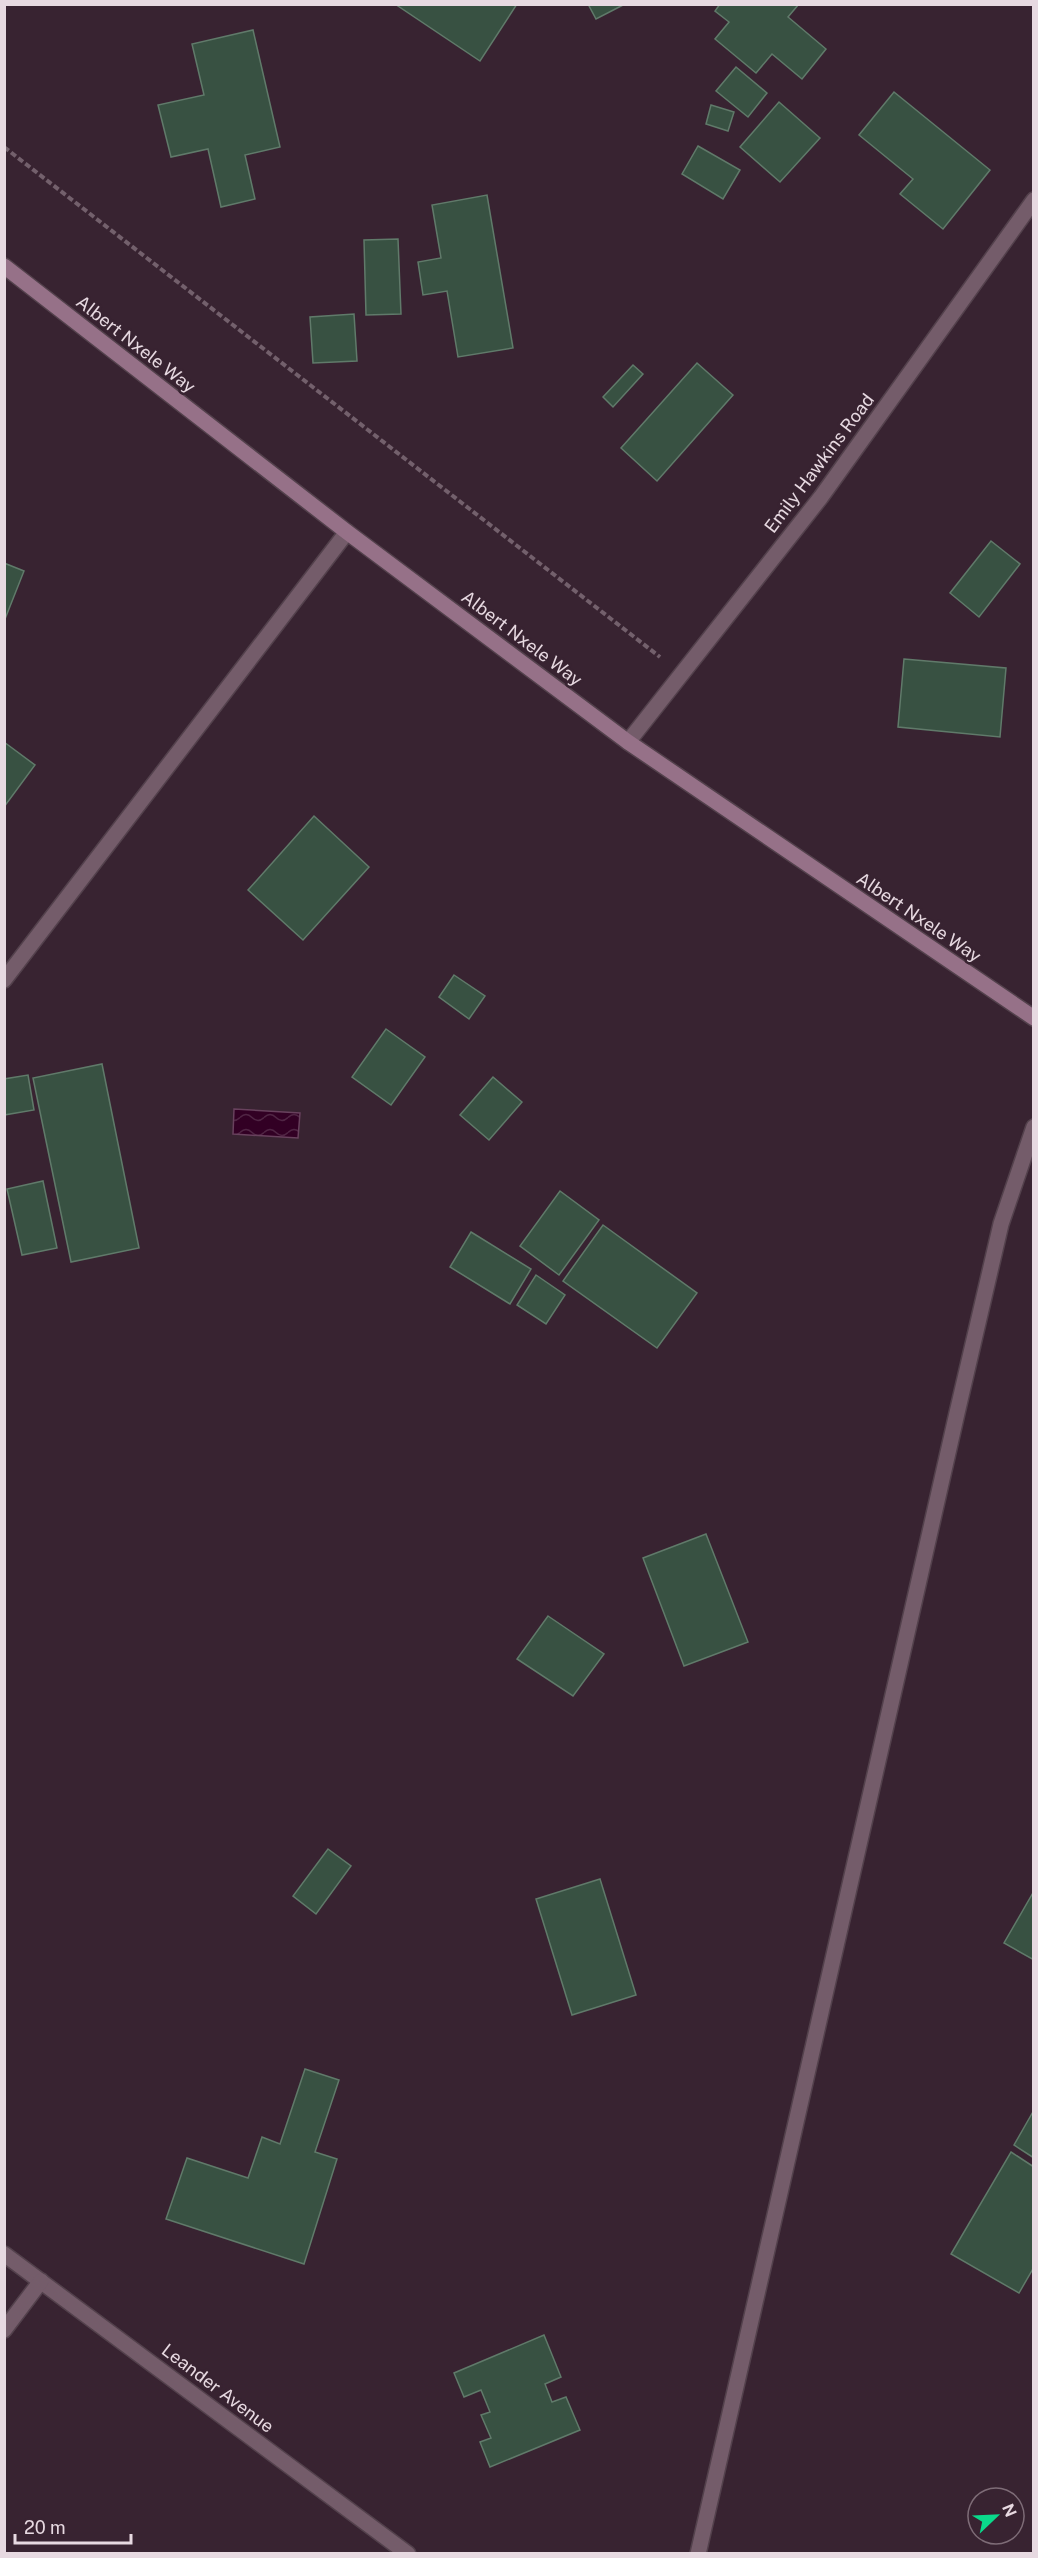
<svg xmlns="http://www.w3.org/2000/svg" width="1038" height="2558" viewBox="0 0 1038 2558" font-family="'Public Sans',sans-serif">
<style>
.water{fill:url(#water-waves);stroke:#68415d;stroke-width:1.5}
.building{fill:#385142;stroke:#607a6a;stroke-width:1.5}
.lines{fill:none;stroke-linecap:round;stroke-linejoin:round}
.street-casing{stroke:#53414c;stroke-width:18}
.secondary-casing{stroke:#53414c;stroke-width:18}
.path{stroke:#73606c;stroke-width:4;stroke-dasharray:6 3;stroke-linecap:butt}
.street{stroke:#745c6a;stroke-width:15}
.secondary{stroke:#967188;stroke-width:15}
.labels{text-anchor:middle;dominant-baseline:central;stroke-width:5;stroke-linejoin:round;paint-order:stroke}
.street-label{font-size:18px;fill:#e7d9e1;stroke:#382331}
</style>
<defs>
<pattern id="water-waves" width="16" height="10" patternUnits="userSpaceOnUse" patternTransform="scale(1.5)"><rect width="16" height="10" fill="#320024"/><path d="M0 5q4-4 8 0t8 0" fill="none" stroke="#502544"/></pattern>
</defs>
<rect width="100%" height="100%" fill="#382331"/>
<!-- water -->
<path class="water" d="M234,1109L300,1113L298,1138L233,1134Z"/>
<!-- building -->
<g class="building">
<path d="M395,4H517L480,61Z"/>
<path d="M588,4H625L596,19Z"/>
<path d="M720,4H799L788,17L826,49L802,79L772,54L756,73L715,39L729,22L715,11Z"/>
<path d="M253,30L280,147L245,155L255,199L221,207L208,149L171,157L158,105L204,95L192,44Z"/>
<path d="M736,67L767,93L748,117L716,91Z"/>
<path d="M894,92L990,170L943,229L900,194L913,179L859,135Z"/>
<path d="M779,102L820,138L780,182L740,147Z"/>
<path d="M711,105L734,112L728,131L706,124Z"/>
<path d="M698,146L740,170L723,199L682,174Z"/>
<path d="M487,195L513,348L458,357L447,291L423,295L418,262L441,258L432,205Z"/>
<path d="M398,239L401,314L366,315L364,240Z"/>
<path d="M354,314L357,361L313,363L310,317Z"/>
<path d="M697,363L733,395L657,481L621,448Z"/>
<path d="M633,365L643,374L613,407L603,397Z"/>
<path d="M991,541L1020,564L979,617L950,593Z"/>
<path d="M4,563L24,571L5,619H4Z"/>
<path d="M904,659L1006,668L1000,737L898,727Z"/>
<path d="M4,742L35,765L4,807Z"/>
<path d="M314,816L369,867L303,940L248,890Z"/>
<path d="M454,975L485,996L469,1019L439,997Z"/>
<path d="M386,1029L425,1057L391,1105L352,1077Z"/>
<path d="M102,1064L139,1248L71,1262L33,1078Z"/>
<path d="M28,1075L34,1110L4,1115V1079Z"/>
<path d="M493,1077L522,1102L489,1140L460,1115Z"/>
<path d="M43,1181L57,1248L22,1255L7,1189Z"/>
<path d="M560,1191L599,1220L559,1275L520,1246Z"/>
<path d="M603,1225L697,1293L657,1348L563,1281Z"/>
<path d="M471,1232L531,1269L510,1304L450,1267Z"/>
<path d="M536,1275L565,1295L546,1324L517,1305Z"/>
<path d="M706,1534L748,1642L684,1666L643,1558Z"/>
<path d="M548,1616L604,1654L573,1696L517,1659Z"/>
<path d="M328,1849L351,1866L316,1914L293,1896Z"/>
<path d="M600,1879L636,1995L572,2015L536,1899Z"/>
<path d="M1034,1891V1960L1004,1943Z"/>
<path d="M305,2069L339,2080L315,2152L337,2159L304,2264L166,2219L187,2158L248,2178L262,2137L280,2144Z"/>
<path d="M1034,2110V2158L1014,2145Z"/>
<path d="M1011,2152L1034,2167V2267L1019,2293L951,2254Z"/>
<path d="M544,2335L561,2377L545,2384L552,2402L566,2397L580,2430L490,2467L480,2442L491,2438L481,2415L490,2412L481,2390L464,2397L454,2373Z"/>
</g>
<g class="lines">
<!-- street casing -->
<g class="street-casing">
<g id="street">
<path d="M628,742L821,497L1034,200"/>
<path d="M4,980L347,532"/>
<path d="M4,2254L408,2554"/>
<path d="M4,2330L41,2281"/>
<path d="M698,2554L957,1413L1001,1224L1034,1127"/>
</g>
</g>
<!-- secondary casing -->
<g class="secondary-casing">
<path id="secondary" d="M4,266L347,532L628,742L1034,1018"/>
</g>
<!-- path -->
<path class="path" d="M4,147L660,657"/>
<!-- street -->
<use href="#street" class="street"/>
<!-- secondary -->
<use href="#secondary" class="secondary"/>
</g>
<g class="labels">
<!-- street labels -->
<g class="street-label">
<text transform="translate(136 344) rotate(38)">Albert Nxele Way</text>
<text transform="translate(819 463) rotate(-53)">Emily Hawkins Road</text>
<text transform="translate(522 638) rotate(37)">Albert Nxele Way</text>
<text transform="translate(919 917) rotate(34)">Albert Nxele Way</text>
<text transform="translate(218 2388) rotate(37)">Leander Avenue</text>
</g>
</g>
<!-- border -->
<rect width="1038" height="2558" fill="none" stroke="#e7d9e1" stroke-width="12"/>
<!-- north arrow -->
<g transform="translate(996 2516) rotate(67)"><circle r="28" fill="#382331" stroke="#7e6c77" stroke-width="1.5"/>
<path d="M0-4.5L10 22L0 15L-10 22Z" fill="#0ad98b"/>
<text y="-9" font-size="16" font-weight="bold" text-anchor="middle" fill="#e7d9e1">N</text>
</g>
<!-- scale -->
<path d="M15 2534v9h116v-9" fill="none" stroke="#e7d9e1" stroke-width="3"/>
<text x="24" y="2534" font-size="18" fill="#e7d9e1" stroke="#382331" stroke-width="4.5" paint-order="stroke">20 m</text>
</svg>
